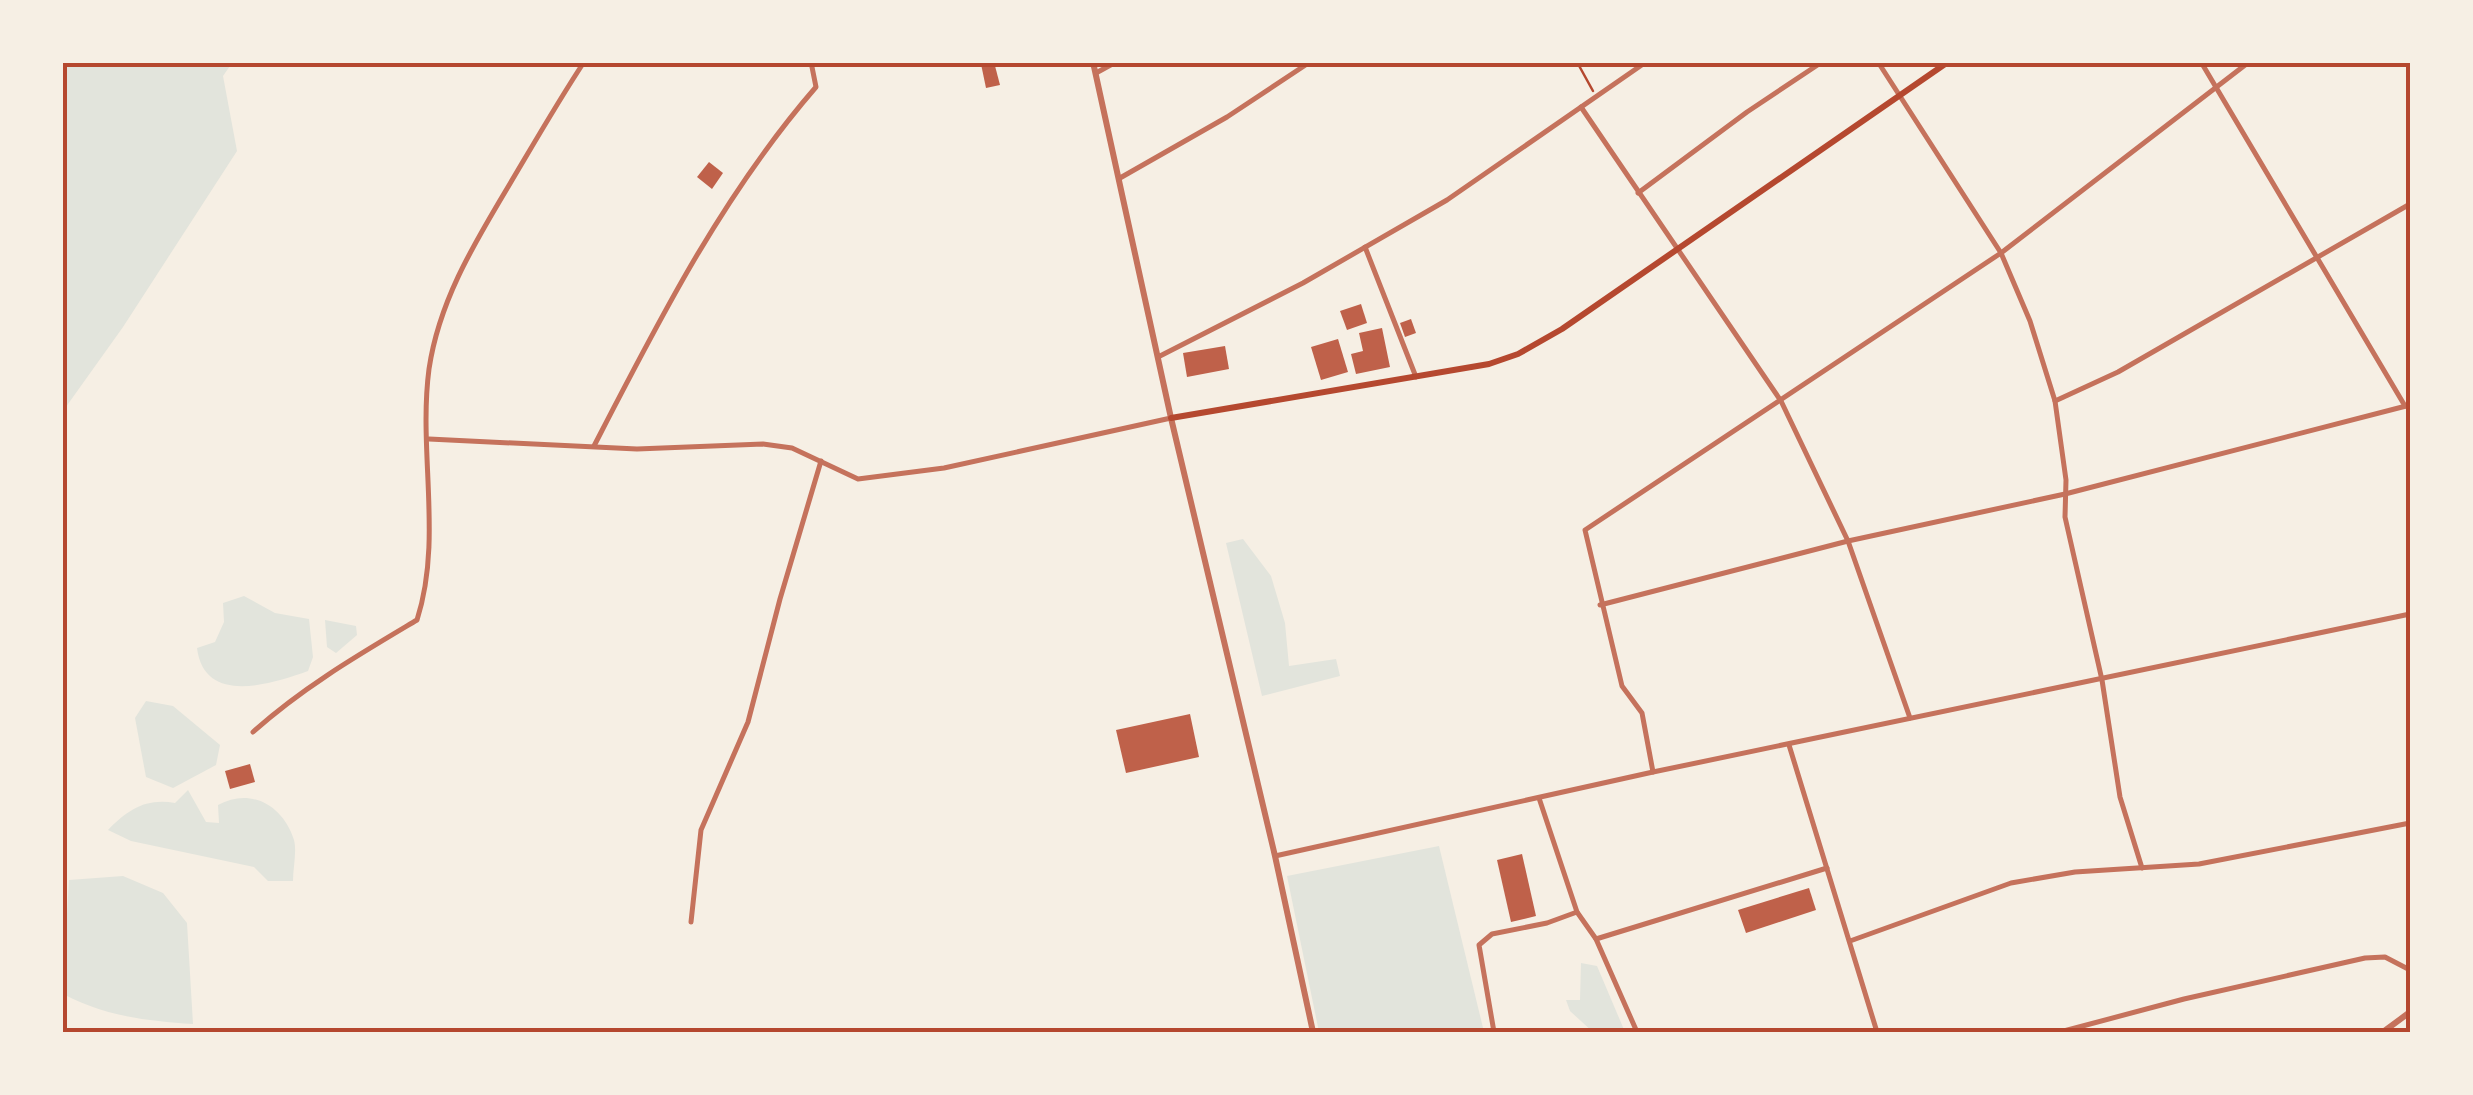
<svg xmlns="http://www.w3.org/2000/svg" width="2473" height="1095" viewBox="0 0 2473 1095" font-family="'Alegreya Sans',sans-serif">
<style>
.green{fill:#e2e4dc}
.building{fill:#bf614a}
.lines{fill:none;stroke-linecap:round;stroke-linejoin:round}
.path{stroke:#b5482f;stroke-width:2.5}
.minor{stroke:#c5725c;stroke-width:5}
.tertiary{stroke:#c5725c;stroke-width:6}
.secondary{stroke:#b5482f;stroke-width:6}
.neatline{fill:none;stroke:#b5482f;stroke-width:4}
</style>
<rect width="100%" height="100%" fill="#f6efe4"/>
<!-- green -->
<g class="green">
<path d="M69,62L232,63L223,76L237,151L123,327L63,411L62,67Z"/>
<path d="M1243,539L1271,576L1285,623L1289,666L1336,659L1340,676L1262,696L1226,543Z"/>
<path d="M244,596L275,613L309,619L313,657L308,671C269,685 204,705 197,648L215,642L224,622L223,603Z"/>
<path d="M325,620L356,626L357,635L336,653L327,647Z"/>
<path d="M146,701L173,706L220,745L216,765L173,788L146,777L135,718Z"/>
<path d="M188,790L206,822L219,823L218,805C250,787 283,805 294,840C297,852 293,868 293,881H268L254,867L131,841L108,830C128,810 145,798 175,803Z"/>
<path d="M1439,846L1484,1032H1319L1287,876Z"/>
<path d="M123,876L163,893L187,923L193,1024C146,1021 105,1016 63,994V935L66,931L69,880Z"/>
<path d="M1581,963L1597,966L1625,1032H1593L1570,1011L1566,1000H1580Z"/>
</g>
<!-- building -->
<g class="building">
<path d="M994,62L1000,85L986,88L981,64Z"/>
<path d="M709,162L723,173L712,189L697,177Z"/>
<path d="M1361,304L1367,323L1347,330L1340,311Z"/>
<path d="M1411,319L1416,333L1405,337L1400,323Z"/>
<path d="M1382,328L1390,367L1356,374L1351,354L1363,351L1359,333Z"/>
<path d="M1338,339L1348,372L1321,380L1311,347Z"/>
<path d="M1225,346L1229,369L1187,377L1183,353Z"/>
<path d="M1190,714L1199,757L1126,773L1116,730Z"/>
<path d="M250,764L255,782L230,789L225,771Z"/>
<path d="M1522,854L1536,916L1511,922L1497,860Z"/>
<path d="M1809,888L1816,910L1746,933L1738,910Z"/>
</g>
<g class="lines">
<!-- path -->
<path class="path" d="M1577,62L1593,91"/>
<!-- minor -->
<g class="minor">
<path d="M1878,62L2001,253L2030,321L2055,401L2066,480L2065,517L2102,680L2120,797L2142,868"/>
<path d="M2201,62L2405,406"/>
<path d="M1096,73L1116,62"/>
<path d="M1581,107L1781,401L1848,541L1910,718"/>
<path d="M1120,178L1227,117L1310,62"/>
<path d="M1638,193L1747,112L1822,62"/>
<path d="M1365,247L1416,377"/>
<path d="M1158,357L1303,283L1447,200L1646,62"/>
<path d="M2055,401L2118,372L2410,204"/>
<path d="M429,439L637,449L763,444L792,448L858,479L944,468L1171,418"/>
<path d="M594,446C659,320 723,194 816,87L811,62"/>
<path d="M1600,605L1848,541L2065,494L2410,405"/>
<path d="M253,732C303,687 360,654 417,620C443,539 418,452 429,369C439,301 474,244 508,187C533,145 557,103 584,62"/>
<path d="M1789,745L1877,1032"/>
<path d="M1653,772L1642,713L1622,686L1585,530L2001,253L2249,62"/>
<path d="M1539,798L1577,912L1596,939L1637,1032"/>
<path d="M1275,856L1653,772L2410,614"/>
<path d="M691,922L701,830L748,722L780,599L821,461"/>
<path d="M1596,939L1827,868"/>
<path d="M1850,941L2011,883L2075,872L2199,864L2410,823"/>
<path d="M1494,1032L1479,945L1492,934L1547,923L1577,912"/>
<path d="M2060,1032L2184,999L2365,958L2385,957L2410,970"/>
</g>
<!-- tertiary -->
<g class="tertiary">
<path d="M1093,62L1171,418L1275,856L1313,1032"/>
<path d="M2383,1032L2410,1012"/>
</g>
<!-- secondary -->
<path class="secondary" d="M1171,418L1489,364L1518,354L1562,329L1948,62"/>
</g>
<!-- border -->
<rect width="2473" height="1095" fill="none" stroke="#f6efe4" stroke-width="130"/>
<rect x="65" y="65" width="2343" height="965" class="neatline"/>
</svg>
